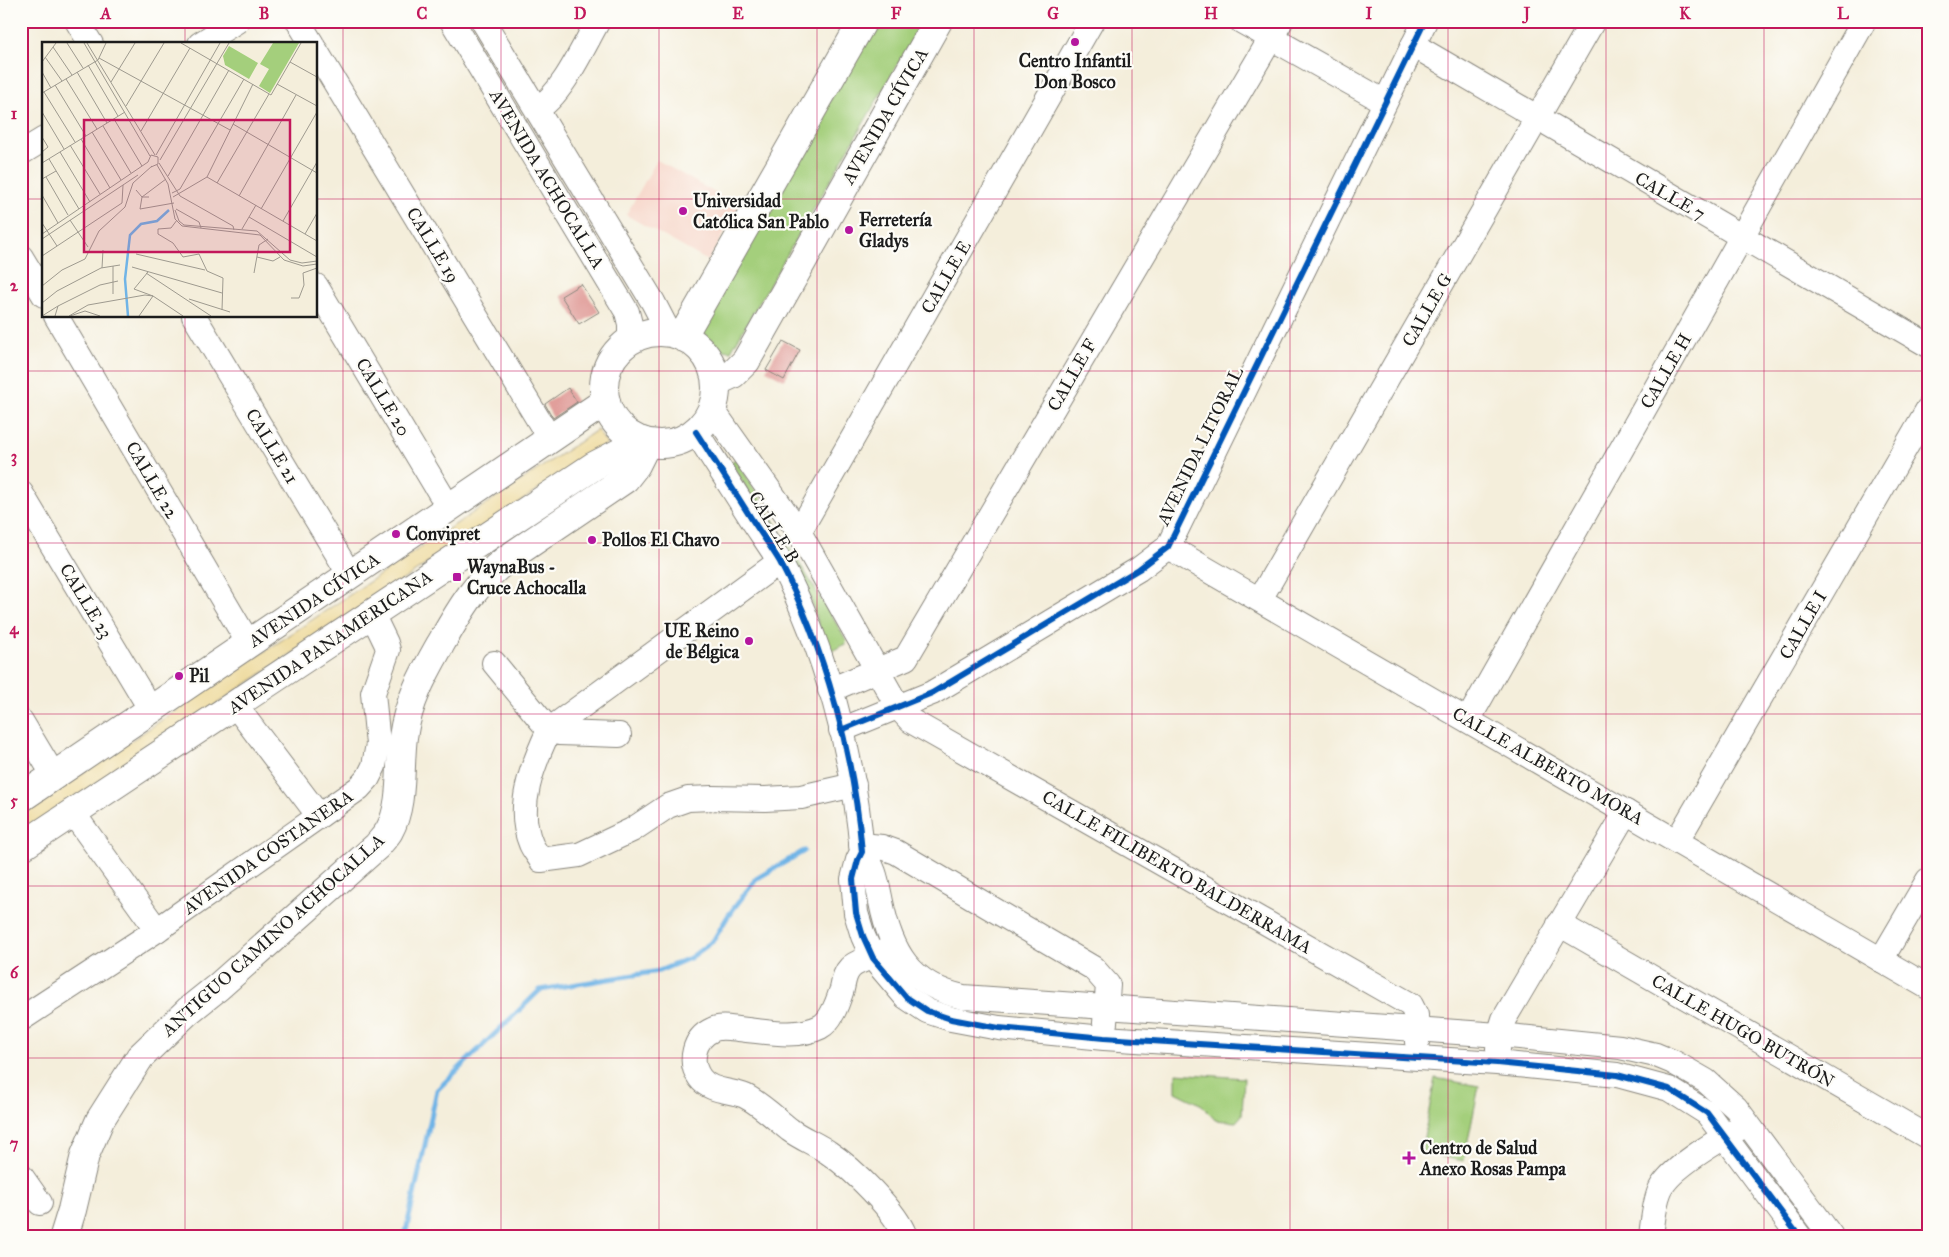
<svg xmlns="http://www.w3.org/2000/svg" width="1949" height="1257" viewBox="0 0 1949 1257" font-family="'IM FELL Great Primer',serif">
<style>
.built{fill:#f6d2c4}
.green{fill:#a4cf7c;stroke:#60764c}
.sand{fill:#eeda9e;stroke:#857b5d}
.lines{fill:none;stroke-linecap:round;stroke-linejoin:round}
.stream{stroke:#70b4e6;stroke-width:5}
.building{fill:#e19f9b}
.minor-casing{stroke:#88857c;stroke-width:26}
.major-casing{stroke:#88857c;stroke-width:30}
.minor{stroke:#fff;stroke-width:24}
.major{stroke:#fff;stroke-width:28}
.cycleway-casing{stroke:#fdfcf7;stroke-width:9}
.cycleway{stroke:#0057b8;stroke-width:6}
.grid{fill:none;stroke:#c2185b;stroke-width:1;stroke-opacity:0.55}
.poi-dot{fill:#b5179e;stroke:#fdfcf7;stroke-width:2}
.labels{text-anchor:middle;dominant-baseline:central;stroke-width:4.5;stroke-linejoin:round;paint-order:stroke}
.poi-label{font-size:18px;font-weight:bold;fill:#1c1c1c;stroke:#fdfcf7;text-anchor:start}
.street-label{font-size:18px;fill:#1c1c1c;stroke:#fdfcf7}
.inset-river{fill:none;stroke:#70b4e6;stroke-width:2.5}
.inset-road{fill:none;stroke:#9e9a8f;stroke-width:1}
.view{fill:#c2185b;fill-opacity:0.15;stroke:#c2185b;stroke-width:2.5}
.inset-edge{fill:none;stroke:#1c1c1c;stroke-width:2.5}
.neatline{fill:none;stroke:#c2185b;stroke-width:2}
.grid-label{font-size:16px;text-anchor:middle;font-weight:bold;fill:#c2185b}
</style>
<rect width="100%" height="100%" fill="#fdfcf7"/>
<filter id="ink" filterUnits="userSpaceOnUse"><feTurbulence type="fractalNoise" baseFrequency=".02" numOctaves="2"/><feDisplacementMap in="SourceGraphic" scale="10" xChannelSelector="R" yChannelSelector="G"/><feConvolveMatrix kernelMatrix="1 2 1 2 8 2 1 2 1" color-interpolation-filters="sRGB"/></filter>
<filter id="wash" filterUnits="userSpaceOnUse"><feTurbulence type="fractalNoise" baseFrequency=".0096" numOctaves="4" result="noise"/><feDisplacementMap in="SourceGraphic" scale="20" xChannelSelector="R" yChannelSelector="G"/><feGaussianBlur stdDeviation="1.12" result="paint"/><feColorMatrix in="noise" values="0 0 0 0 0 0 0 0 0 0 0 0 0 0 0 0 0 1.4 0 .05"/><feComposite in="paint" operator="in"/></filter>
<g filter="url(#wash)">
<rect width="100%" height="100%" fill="#f4eedb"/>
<!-- built -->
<path class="built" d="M657,160L740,207L708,261L626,215Z"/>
<!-- green -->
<g class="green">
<path d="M876,21H923L731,351L720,350L704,336L703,321Z"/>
<path d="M736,459L847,641L845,644L828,653L810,598L731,462Z"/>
<path d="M1176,1073L1244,1078L1242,1115L1236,1122L1215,1120L1202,1105L1176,1092Z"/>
<path d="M1435,1078L1479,1086L1464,1161L1421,1153Z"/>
</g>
<!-- sand -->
<path class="sand" d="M597,430L607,444L21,834V814Z"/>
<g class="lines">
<!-- stream -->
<path class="stream" d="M405,1236L437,1090L540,990L659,971L690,958L713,941L728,916L756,879L804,851"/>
</g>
<g id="blocks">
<!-- building -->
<g class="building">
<path d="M581,284L599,312L579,324L561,296Z"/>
<path d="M783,341L800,350L784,380L766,370Z"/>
<path d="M568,388L577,402L553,418L545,404Z"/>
</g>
</g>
</g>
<g filter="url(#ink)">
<use href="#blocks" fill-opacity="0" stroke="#88857c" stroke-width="1"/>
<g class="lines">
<!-- minor casing -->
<g class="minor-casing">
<g id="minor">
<path d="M77,21L91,44"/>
<path d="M298,21L312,44"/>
<path d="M452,21L627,312L630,324V341"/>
<path d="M483,21L653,302L669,333"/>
<path d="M1241,21L1385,102"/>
<path d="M200,44L237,21"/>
<path d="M1413,45L1928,345"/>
<path d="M316,51L550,439"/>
<path d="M537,109C562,95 583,47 598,21"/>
<path d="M21,153L44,139"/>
<path d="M21,257L44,295"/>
<path d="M316,286L449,508"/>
<path d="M56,316L249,644"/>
<path d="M194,316L350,575"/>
<path d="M712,409L799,532L898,707L911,721L1411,1005L1416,1015L1417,1042"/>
<path d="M696,432C714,460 733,489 751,518C760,532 771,547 780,562C825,648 854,756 862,852L858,860L853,879L856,913L863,936L873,958L906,997L927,1011L951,1019L999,1028L1104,1038L1497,1063L1617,1075L1669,1089L1707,1113L1799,1236"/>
<path d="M21,493L151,710"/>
<path d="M799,532L1092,21"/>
<path d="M1168,547L1928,987"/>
<path d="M779,562L549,730C533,764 515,807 531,844C533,849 538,855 541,860L579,855L632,830L668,806L688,799L712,798L765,799L801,797L854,785"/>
<path d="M1260,599L1593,21"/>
<path d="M494,663L549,730L559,733L619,735"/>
<path d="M830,690L906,658L1281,21"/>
<path d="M235,705L319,816"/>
<path d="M1468,720L1864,21"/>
<path d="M21,721L54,776"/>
<path d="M841,730L932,693L1139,569L1168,547L1425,21"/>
<path d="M73,813L157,930"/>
<path d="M1677,841L1928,409"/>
<path d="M861,845L882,847L896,852L1093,968L1108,985L1105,1023"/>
<path d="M862,852C875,866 877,883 881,902C891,952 910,985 963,997L1499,1035L1620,1047L1656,1055L1673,1062L1706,1081L1736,1108L1831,1236"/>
<path d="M1559,924L1928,1137"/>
<path d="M887,950C878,955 855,962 850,968C844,974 844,981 842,989C838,1001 832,1021 820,1027C796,1039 763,1031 738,1029C730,1028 719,1026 712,1030C694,1038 688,1062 700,1078C710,1092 731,1090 745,1096C761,1104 776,1119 790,1130C802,1139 817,1144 829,1153C852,1168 896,1211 905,1236"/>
<path d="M1881,960L1928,880"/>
<path d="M21,1019L157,930L359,788L368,778L374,766L378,744L373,693L388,650L386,643L372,614"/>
<path d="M1498,1049L1499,1035L1504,1019L1626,812"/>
<path d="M21,1176L40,1203"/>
<path d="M1651,1236C1653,1221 1654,1204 1660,1190C1669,1169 1717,1141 1738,1129"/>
</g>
</g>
<!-- major casing -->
<g class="major-casing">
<g id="major">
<circle cx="660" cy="388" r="56"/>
<path d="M682,337L863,21"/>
<path d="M716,382L733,374L746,361L938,21"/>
<path d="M21,798L606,401"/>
<path d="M21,847L594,466L642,441"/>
<path d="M64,1236L72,1210L85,1155L100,1120L140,1057L188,1011L218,987L377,846C381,841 386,836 389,831C404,804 399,766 403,737C408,702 423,675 440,645C460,610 474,584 507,559L625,479L636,465L647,443"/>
</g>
</g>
<!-- minor -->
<use href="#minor" class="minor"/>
<!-- major -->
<use href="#major" class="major"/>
<!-- cycleway casing -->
<g class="cycleway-casing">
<g id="cycleway">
<path d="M696,432C714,460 733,489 751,518C760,532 771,547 780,562C825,648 854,756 862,852L858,860L853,879L856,913L863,936L873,958L906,997L927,1011L951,1019L999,1028L1104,1038L1497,1063L1617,1075L1669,1089L1707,1113L1799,1236"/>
<path d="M841,730L932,693L1139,569L1168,547L1425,21"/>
</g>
</g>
<!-- cycleway -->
<use href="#cycleway" class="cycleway"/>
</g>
</g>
<!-- grid -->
<path class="grid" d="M185,21V44M343,21V1236M501,21V1236M659,21V1236M817,21V1236M974,21V1236M1132,21V1236M1290,21V1236M1448,21V1236M1606,21V1236M1764,21V1236M21,199H44M316,199H1928M185,316V1236M21,371H1928M21,543H1928M21,714H1928M21,886H1928M21,1058H1928"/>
<!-- markers -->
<g class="poi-dot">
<circle cx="1075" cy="42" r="5"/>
<circle cx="683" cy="211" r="5"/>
<circle cx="849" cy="230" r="5"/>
<circle cx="396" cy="534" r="5"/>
<circle cx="592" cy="540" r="5"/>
<rect x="452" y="572" width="10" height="10" rx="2.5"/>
<circle cx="749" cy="641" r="5"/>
<circle cx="179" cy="676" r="5"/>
<path d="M1406.5 1150.5h5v5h5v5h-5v5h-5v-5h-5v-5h5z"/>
</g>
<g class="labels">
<!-- poi labels -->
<g class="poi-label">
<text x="1075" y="61" text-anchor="middle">Centro Infantil<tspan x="1075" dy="21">Don Bosco</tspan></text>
<text x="693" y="201">Universidad<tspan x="693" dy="21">Católica San Pablo</tspan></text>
<text x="859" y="220">Ferretería<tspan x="859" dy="21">Gladys</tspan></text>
<text x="406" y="534">Convipret</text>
<text x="602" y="540">Pollos El Chavo</text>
<text x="467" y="567">WaynaBus -<tspan x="467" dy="21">Cruce Achocalla</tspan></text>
<text x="739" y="631" text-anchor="end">UE Reino<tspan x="739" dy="21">de Bélgica</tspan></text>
<text x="189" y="676">Pil</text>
<text x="1420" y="1148">Centro de Salud<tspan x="1420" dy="21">Anexo Rosas Pampa</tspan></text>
</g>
<!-- street labels -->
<g class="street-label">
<text transform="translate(885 116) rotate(-60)">AVENIDA CÍVICA</text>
<text transform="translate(547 179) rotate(59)">AVENIDA ACHOCALLA</text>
<text transform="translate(1670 196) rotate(30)">CALLE 7</text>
<text transform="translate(433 245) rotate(59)">CALLE 19</text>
<text transform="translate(946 277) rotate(-60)">CALLE E</text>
<text transform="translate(1427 310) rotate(-60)">CALLE G</text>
<text transform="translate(1666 371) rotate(-60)">CALLE H</text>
<text transform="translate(1072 375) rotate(-60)">CALLE F</text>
<text transform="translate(383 397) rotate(59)">CALLE 20</text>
<text transform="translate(272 446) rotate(59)">CALLE 21</text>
<text transform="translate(1200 446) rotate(-64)">AVENIDA LITORAL</text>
<text transform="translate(152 480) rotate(60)">CALLE 22</text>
<text transform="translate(774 527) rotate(59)">CALLE B</text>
<text transform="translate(314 600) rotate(-34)">AVENIDA CÍVICA</text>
<text transform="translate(86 601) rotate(59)">CALLE 23</text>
<text transform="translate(1803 625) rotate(-60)">CALLE I</text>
<text transform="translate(330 642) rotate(-34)">AVENIDA PANAMERICANA</text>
<text transform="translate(1548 766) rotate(30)">CALLE ALBERTO MORA</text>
<text transform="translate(268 852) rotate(-35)">AVENIDA COSTANERA</text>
<text transform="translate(1177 872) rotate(30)">CALLE FILIBERTO BALDERRAMA</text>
<text transform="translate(273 935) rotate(-42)">ANTIGUO CAMINO ACHOCALLA</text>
<text transform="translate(1743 1031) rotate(30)">CALLE HUGO BUTRÓN</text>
</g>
</g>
<!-- overview -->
<g transform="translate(42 42)">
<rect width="275" height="275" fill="#f4eedb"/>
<path d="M231,1H257L228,51L217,44L227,27L218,22ZM187,4L216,21L207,37L183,23L181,14Z" fill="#a4cf7c"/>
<path class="inset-river" d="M86,274L83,237L88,193L99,182L115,179L127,168"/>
<path class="inset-road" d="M25,1L41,26M42,1L108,114M45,1L113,113M139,1L229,53L259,1M11,5L30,33M3,15L20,39M57,16L188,88M0,20L14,1M248,20L275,35M46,23L76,74M0,30L9,46M35,30L65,81M24,37L55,87M69,40L93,1M235,42L275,64M13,43L44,94M2,50L33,100M0,51L56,18L64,1M84,64L122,1M0,70L22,107M72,77L100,124M191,82L275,131M61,84L89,131M99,89L148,6M50,90L79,138M0,95L6,105L0,110M39,97L68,146M28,103L58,152M18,110L48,160M114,113L178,1M7,117L37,167M118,118L187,1M106,120L109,113L116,115V122L109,125M0,121L83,70M117,121L138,154L191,184L192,188M115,123L126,142L133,177L140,184L218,193L242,218L261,224L275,222M126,134L187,28M4,135L26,173M165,135L275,199M0,137L14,129M124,137L100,155L98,167L132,161M175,141L227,52M94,148L100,155H107M130,151L138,147L202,37M0,153L16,181M197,154L254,53M131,155L165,135L211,42M134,167L157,180L159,186M219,167L275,70M133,168L137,179L142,183L215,189L248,218L260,221L275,219M207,175L275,215M28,178L46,205M135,178L129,186L116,187V192L131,201L141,215L157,212L165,229L181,236L180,268M241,179L275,120M0,181L15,204M200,187L214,163M0,192L106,120M263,192L275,171M0,197L96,133M94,212L163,228M0,214L80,161L81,143M215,215L231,219L238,215M90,225L180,251M60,226L61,208M104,231L169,274M212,231L217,203L226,197M0,244L20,228L43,217L57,189L83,165L91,141L110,124M71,252V224M249,256H257L262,243L261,231L275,226M147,257L188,270M0,261L15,249L59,226L78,223M16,264L58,243L76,239M0,274L16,264L13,274M27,274L46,263L103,253L111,254L141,274M28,274L43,269L58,274M97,274L111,254L92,247L106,230"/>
<path class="view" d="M42,78H248V210H42Z"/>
<rect width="275" height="275" class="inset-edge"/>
</g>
<!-- margin -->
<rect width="1949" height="1257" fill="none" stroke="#fdfcf7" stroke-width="55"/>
<rect x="28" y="28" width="1894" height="1202" class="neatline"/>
<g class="grid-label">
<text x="106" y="19">A</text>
<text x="264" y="19">B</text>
<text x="422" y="19">C</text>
<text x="580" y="19">D</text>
<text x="738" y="19">E</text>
<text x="896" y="19">F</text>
<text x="1053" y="19">G</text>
<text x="1211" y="19">H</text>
<text x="1369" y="19">I</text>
<text x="1527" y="19">J</text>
<text x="1685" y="19">K</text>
<text x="1843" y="19">L</text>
<text x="14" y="119">1</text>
<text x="14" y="291">2</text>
<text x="14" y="462">3</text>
<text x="14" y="634">4</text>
<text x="14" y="806">5</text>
<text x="14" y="978">6</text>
<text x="14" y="1149">7</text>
</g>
</svg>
